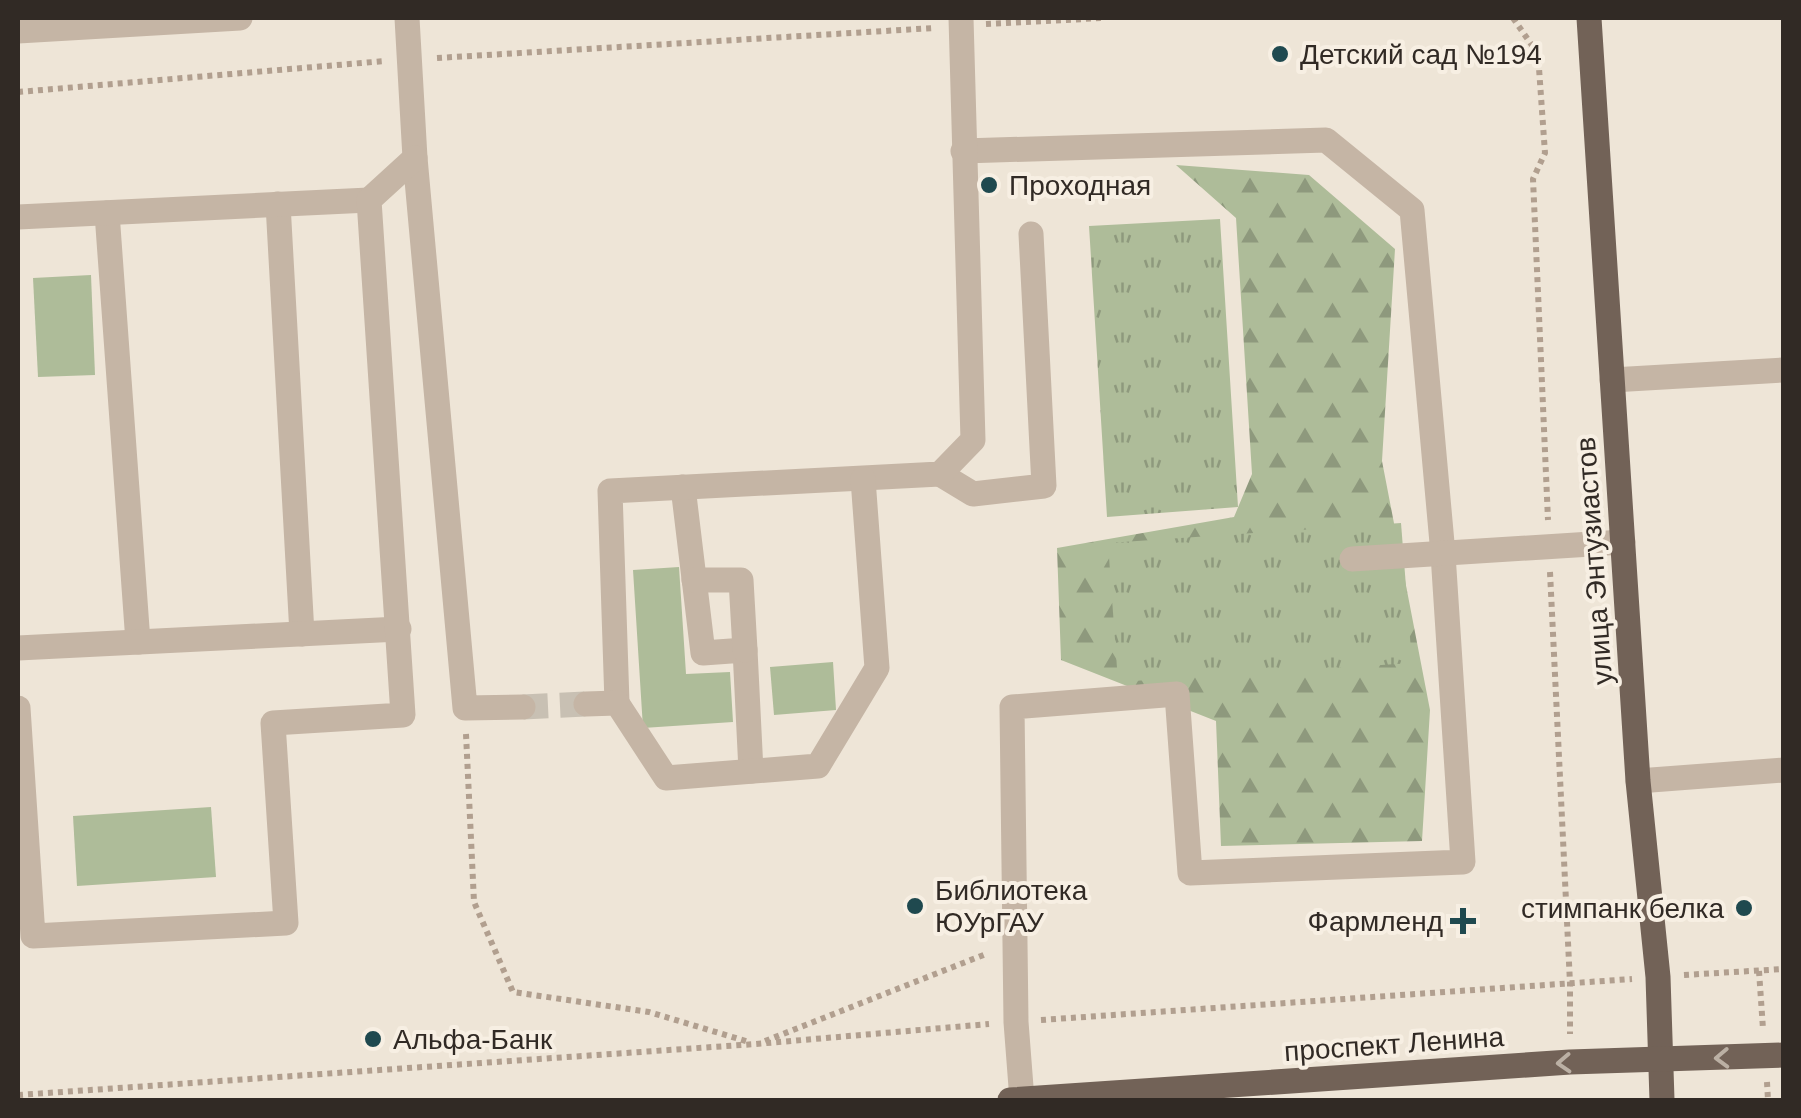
<svg xmlns="http://www.w3.org/2000/svg" width="1801" height="1118" viewBox="0 0 1801 1118" font-family="Helvetica,sans-serif">
<style>
.grass{fill:#aebc99}
.forest{fill:url(#forest-firs)}
.park{fill:url(#park-tufts)}
.lines{fill:none;stroke-linecap:round;stroke-linejoin:round}
.minor-tunnel{stroke:#c8c0b3;stroke-width:25;stroke-dasharray:25 12;stroke-linecap:butt}
.path{stroke:#b19f8f;stroke-width:6;stroke-dasharray:5 5;stroke-linecap:butt}
.minor{stroke:#c5b5a5;stroke-width:25}
.major{stroke:#726257;stroke-width:25}
.oneway{stroke:#bbb0a4}
.poi-dot{fill:#1f494f;stroke:#f7efe3;stroke-width:4}
.labels{text-anchor:middle;dominant-baseline:central;stroke-width:8;stroke-linejoin:round;paint-order:stroke}
.poi-label{font-size:28px;fill:#312a25;stroke:#f7efe3;text-anchor:start}
.street-label{font-size:28px;fill:#312a25;stroke:#f7efe3}
</style>
<defs>
<pattern id="forest-firs" width="22" height="20" patternUnits="userSpaceOnUse" patternTransform="scale(2.5)"><rect width="22" height="20" fill="#aebc99"/><path d="M5 1l3.5 6h-7zM16 11l3.5 6h-7z" fill="#8e997d"/></pattern>
<pattern id="park-tufts" width="24" height="20" patternUnits="userSpaceOnUse" patternTransform="scale(2.5)"><rect width="24" height="20" fill="#aebc99"/><path d="M3 7l-1-3M5 7V3M7 7l1-3M15 17l-1-3M17 17v-4M19 17l1-3" fill="none" stroke="#8e997d"/></pattern>
</defs>
<rect width="100%" height="100%" fill="#eee5d7"/>
<!-- grass -->
<g class="grass">
<path d="M91,275L95,375L38,377L33,278Z"/>
<path d="M679,567L686,674L730,672L733,722L643,728L633,570Z"/>
<path d="M833,662L836,710L774,715L770,667Z"/>
<path d="M211,807L216,877L77,886L73,816Z"/>
</g>
<!-- forest -->
<path class="forest" d="M1176,165L1309,175L1395,249L1382,461L1430,710L1422,841L1221,846L1216,721L1061,660L1057,548L1234,517L1252,474L1236,218Z"/>
<!-- park -->
<g class="park">
<path d="M1220,219L1238,507L1107,517L1089,226Z"/>
<path d="M1401,523L1412,663L1118,682L1108,543Z"/>
</g>
<g class="lines">
<!-- minor-tunnel -->
<path class="minor-tunnel" d="M523,707L586,704"/>
<!-- path -->
<g class="path">
<path d="M1513,18L1538,54L1545,153L1533,179L1548,520"/>
<path d="M986,24L1103,18"/>
<path d="M437,58L934,28"/>
<path d="M18,92L385,61"/>
<path d="M1550,572L1570,983V1034"/>
<path d="M466,734L474,902L513,992L649,1012L749,1042"/>
<path d="M1759,971L1763,1029"/>
<path d="M1684,975L1784,969"/>
<path d="M1041,1020L1632,979"/>
<path d="M765,1041L986,954"/>
<path d="M1767,1082L1768,1100"/>
<path d="M18,1095L756,1044L989,1024"/>
</g>
<!-- minor -->
<g class="minor">
<path d="M407,18L415,158L465,708L523,707"/>
<path d="M18,31L240,18"/>
<path d="M963,151L1326,140L1412,210L1443,554L1463,862L1190,873L1177,694L1012,707L1016,1022L1022,1100"/>
<path d="M278,204L302,634"/>
<path d="M107,213L138,642"/>
<path d="M18,217L369,200"/>
<path d="M1612,380L1784,370"/>
<path d="M940,474L973,494L1044,486L1031,234"/>
<path d="M683,487L703,653L745,650L751,771"/>
<path d="M1352,559L1623,542"/>
<path d="M694,580H741L745,650"/>
<path d="M18,648L399,629"/>
<path d="M617,703L610,491L940,474L973,440L961,18"/>
<path d="M586,704L617,703L666,778L818,766L877,668L863,479"/>
<path d="M18,708L33,936L286,923L273,723L403,715L369,200L415,158"/>
<path d="M1638,781L1784,770"/>
</g>
<!-- major -->
<g class="major">
<path d="M1589,18L1638,781L1658,977L1662,1100"/>
<path d="M1010,1100L1570,1062L1784,1055"/>
</g>
</g>
<!-- one-way arrows -->
<defs><path id="oneway-chevron" d="M-2-3.5L2.5 0L-2 3.5" fill="none" stroke-width="1.6" stroke-linecap="round" stroke-linejoin="round" transform="scale(2.5)"/></defs>
<g class="oneway">
<use href="#oneway-chevron" transform="translate(1722 1058) rotate(178)"/>
<use href="#oneway-chevron" transform="translate(1564 1063) rotate(177)"/>
</g>
<!-- markers -->
<g class="poi-dot">
<circle cx="1280" cy="54" r="10"/>
<circle cx="989" cy="185" r="10"/>
<circle cx="915" cy="906" r="10"/>
<circle cx="1744" cy="908" r="10"/>
<path d="M1458 906h10v10h10v10h-10v10h-10v-10h-10v-10h10z"/>
<circle cx="373" cy="1039" r="10"/>
</g>
<g class="labels">
<!-- poi labels -->
<g class="poi-label">
<text x="1300" y="54">Детский сад №194</text>
<text x="1009" y="185">Проходная</text>
<text x="935" y="890">Библиотека<tspan x="935" dy="32">ЮУрГАУ</tspan></text>
<text x="1724" y="908" text-anchor="end">стимпанк белка</text>
<text x="1443" y="921" text-anchor="end">Фармленд</text>
<text x="393" y="1039">Альфа-Банк</text>
</g>
<!-- street labels -->
<g class="street-label">
<text transform="translate(1594 561) rotate(-94)">улица Энтузиастов</text>
<text transform="translate(1394 1044) rotate(-4)">проспект Ленина</text>
</g>
</g>
<!-- border -->
<rect width="1801" height="1118" fill="none" stroke="#312a25" stroke-width="40"/>
</svg>
